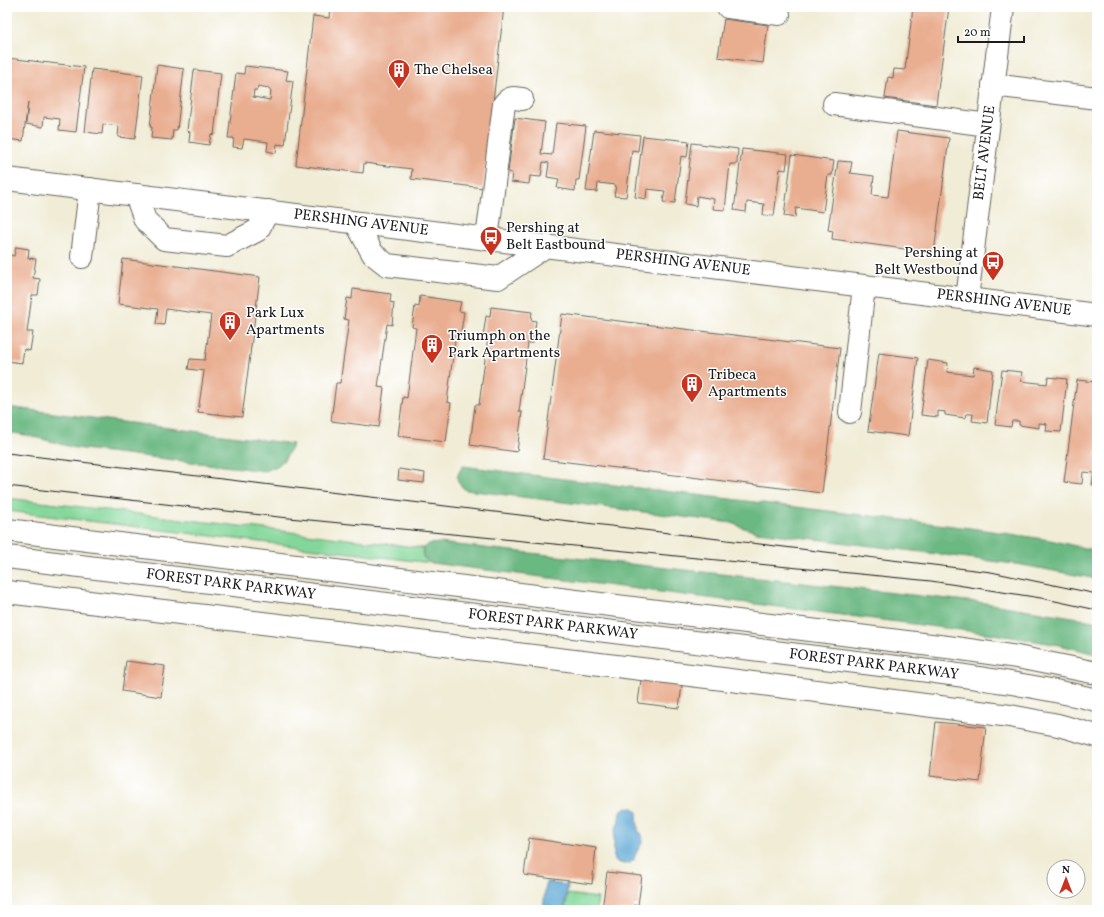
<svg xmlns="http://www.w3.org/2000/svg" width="1104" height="917" viewBox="0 0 1104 917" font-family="Vollkorn,serif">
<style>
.green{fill:#83d79a;stroke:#507a5b}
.forest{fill:#6ab882;stroke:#436a4f}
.water{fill:#5aa6d3;stroke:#3b6178}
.building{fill:#e9ad90;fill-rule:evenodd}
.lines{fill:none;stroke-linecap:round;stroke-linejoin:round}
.minor-casing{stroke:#66655d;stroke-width:24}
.major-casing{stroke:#66655d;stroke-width:24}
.minor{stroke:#fff;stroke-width:22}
.major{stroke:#fff;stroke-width:22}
.tram{stroke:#1c1c1c;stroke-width:1}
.labels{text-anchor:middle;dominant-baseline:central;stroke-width:3;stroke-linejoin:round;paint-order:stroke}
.poi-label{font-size:15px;fill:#1c1c1c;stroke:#fff;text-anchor:start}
.street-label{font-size:15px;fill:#1c1c1c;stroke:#fff}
</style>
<rect width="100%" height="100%" fill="#fff"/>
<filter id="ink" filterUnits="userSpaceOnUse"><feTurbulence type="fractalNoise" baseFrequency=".025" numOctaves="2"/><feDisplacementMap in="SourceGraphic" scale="8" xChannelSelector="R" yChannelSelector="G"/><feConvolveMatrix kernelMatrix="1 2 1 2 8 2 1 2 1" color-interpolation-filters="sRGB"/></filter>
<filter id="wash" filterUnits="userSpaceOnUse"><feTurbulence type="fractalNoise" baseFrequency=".012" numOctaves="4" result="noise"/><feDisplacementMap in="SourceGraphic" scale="16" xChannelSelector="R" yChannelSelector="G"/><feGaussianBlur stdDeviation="0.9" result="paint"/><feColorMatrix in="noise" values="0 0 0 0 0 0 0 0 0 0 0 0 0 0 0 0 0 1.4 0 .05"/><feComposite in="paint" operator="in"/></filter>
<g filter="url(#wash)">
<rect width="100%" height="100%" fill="#f0ecd6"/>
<!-- green -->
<g class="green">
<path d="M7,498L423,548V557L431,563L7,511Z"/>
<path d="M568,894L598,898L596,910H565Z"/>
</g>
<!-- forest -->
<g class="forest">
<path d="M7,407L293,444C285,460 283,465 265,471L75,448C53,442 30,435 7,432Z"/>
<path d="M463,466L531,475L978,529L1050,540L1097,551V579L1022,565L921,552L757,532L744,528L732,523L466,490C455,482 455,477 463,466Z"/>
<path d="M439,543L985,603L1079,618L1097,622V654L1059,645L1000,635L431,563L423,557V548L429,544Z"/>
</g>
<!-- water -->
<g class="water">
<path d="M628,807L633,808L637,811L638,830C650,842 636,847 634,860L629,863L624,864L617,862L614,859V837L615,830L618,824L620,812L623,809Z"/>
<path d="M546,882L568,885L564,910H543Z"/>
</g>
<g id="blocks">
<!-- building -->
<g class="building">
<path d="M330,7H504L483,188L411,179L412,169L364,163L363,173L296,165L313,16L329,18Z"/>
<path d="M913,7H949L936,105L885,98L888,77L893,78L894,69L905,70Z"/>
<path d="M724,19L768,25L763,63L718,57Z"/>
<path d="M7,58L84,67L76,132L59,130L60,119L44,117L43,127L26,124L28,102L23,141L7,139Z"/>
<path d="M157,65L184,69L177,130H173L172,140L151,138L152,127H150Z"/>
<path d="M245,66L288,71L286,80L293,81L285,145L277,144L276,153L267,151L268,142L244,139L242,148L233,147L234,138H228L236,73L244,74ZM258,86L269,88L271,91L270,100L253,97L254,90H257Z"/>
<path d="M92,69L143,75L135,139L118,137L119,126L103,124L102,134L85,132Z"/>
<path d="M194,70L221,73L214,135L211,134L209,145L189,142L190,132L187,131Z"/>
<path d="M515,118L545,122L541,154L552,155L556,123L586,126L579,180H576L575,191L557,188L559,179L547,177L549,163L543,162L541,177L530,176L529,184L511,182L512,173L508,172Z"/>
<path d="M594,130L640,135L638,151L632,150L626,197L614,196L616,185L598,183L597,192L586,191Z"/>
<path d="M897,131L949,138L934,253L832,239L833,231L828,230L838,161L852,162L850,173L874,176L872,195L888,197Z"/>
<path d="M643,136L689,141L687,157L681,156L675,203L663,202L665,191L647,189L646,199L635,197Z"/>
<path d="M692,143L738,149L737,164H730L725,210L713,209L714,199L697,196L696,206L685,204Z"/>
<path d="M742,149L788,154L786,170L780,169L774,216L763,215L764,204L747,202L746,212L734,210Z"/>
<path d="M792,155L834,161L832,175H828L823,212L796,208L795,218L784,216Z"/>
<path d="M16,247L29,249L28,258L36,259L33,278L40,279L38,295H32L27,332H33L30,351L24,349L22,363L7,361V267L9,255L14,256Z"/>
<path d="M123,259L260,277L242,417L198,412L204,371L188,369L190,359L205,360L211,315L166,309L164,325L156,324L158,309L118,304Z"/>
<path d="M353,289L391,294L390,302L394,303L392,325L387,324L378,387L384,388L379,427L331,421L336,383H340L349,320L344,319L347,298L352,299Z"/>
<path d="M420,296L461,302L459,311L464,312L461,332H456L447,402L451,403L446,442L398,436L403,397L407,398L416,328L412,327L415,306L419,307Z"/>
<path d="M491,307L532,312L531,320L536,321L533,343H528L519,412H522L517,452L470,445L475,405H479L488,337H483L486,316L490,317Z"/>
<path d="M562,314L840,348L822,493L543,459Z"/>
<path d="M879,353L918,358L908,436L868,431Z"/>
<path d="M928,360L948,363L947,372L973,375L974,367L993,370L987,423L972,421L973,414H966L965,418L945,415V412L938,411V417L921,415Z"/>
<path d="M1002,370L1022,372L1021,381L1047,384L1048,377L1067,379L1061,432L1046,431L1047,424L1039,423V428L1019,425V421H1012L1011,427L995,425Z"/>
<path d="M1077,380L1095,382L1094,393H1097V486L1092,485L1094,473L1083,472L1082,484L1064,482Z"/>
<path d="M399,469L425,473L424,483L398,480Z"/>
<path d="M126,661L165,666L161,697L122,691Z"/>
<path d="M641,680L682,685L679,708L638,703Z"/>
<path d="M936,722L986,727L980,782L930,776Z"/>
<path d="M529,838L596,848L592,884L524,875Z"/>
<path d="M607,872L642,876L638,905H634V910H602Z"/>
</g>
</g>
</g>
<g filter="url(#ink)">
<use href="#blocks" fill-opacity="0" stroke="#66655d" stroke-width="1"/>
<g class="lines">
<!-- minor casing -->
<g class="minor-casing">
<g id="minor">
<path d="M728,7L779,14"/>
<path d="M993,85L1097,98"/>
<path d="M834,104L988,125"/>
<path d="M7,179L1097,315"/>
<path d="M136,195L145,220L164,239L227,246L258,230L268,211"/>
<path d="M356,223L373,254L387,265L498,278L546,246"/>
<path d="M487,239L504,104C510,96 514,98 522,99"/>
<path d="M82,257L90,189"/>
<path d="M967,299L1003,7"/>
<path d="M850,412L864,286"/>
<path d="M7,592L707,677L1010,716L1058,725L1097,736"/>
</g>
</g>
<!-- major casing -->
<g class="major-casing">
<g id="major">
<path d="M7,530L955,648L1017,657L1097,673"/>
<path d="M7,557L921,670C980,678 1039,686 1097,700"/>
</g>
</g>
<!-- minor -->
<use href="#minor" class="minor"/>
<!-- major -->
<use href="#major" class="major"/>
<!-- tram -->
<g class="tram">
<path d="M7,453L991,572L1097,594"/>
<path d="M7,486L279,517L931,581L1041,598L1097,610"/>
</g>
</g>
</g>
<!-- icons -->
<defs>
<g id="building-pin" transform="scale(1.15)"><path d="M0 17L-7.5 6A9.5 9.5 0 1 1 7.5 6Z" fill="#c8321e" stroke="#fff"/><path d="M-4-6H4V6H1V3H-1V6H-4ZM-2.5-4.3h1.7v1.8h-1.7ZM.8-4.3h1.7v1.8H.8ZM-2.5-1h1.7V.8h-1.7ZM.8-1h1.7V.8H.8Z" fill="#fff"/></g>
<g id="bus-pin" transform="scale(1.15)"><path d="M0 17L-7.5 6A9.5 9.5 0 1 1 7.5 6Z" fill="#c8321e" stroke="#fff"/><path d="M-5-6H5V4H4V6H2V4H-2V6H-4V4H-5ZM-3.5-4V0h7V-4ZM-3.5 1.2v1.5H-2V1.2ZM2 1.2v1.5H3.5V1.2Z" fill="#fff"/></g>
</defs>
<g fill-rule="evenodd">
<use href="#building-pin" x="399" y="70"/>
<use href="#bus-pin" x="491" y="237"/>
<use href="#bus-pin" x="993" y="262"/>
<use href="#building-pin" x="230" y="322"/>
<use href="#building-pin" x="432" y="345"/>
<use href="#building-pin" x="692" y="384"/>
</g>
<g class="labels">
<!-- poi labels -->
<g class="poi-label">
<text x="414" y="70">The Chelsea</text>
<text x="506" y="228">Pershing at<tspan x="506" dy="17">Belt Eastbound</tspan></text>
<text x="978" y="253" text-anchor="end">Pershing at<tspan x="978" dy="17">Belt Westbound</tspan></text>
<text x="246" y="313">Park Lux<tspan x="246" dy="17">Apartments</tspan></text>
<text x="448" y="336">Triumph on the<tspan x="448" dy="17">Park Apartments</tspan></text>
<text x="708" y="375">Tribeca<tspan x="708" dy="17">Apartments</tspan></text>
</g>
<!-- street labels -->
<g class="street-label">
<text transform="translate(985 153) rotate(-83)">BELT AVENUE</text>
<text transform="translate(361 223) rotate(7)">PERSHING AVENUE</text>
<text transform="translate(683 263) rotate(7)">PERSHING AVENUE</text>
<text transform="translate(1004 303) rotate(7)">PERSHING AVENUE</text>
<text transform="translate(231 585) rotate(7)">FOREST PARK PARKWAY</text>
<text transform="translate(553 625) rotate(7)">FOREST PARK PARKWAY</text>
<text transform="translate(874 665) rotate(7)">FOREST PARK PARKWAY</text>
</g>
</g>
<!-- margin -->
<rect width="1104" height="917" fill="none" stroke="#fff" stroke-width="24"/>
<!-- north arrow -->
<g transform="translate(1066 879)"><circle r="19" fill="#ffffff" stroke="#a4a4a4"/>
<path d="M0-3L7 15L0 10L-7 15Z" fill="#c8321e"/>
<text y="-6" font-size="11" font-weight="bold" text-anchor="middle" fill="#1c1c1c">N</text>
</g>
<!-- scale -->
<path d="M958 36v6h66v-6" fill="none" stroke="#1c1c1c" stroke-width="2"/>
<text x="964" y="36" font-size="12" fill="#1c1c1c" stroke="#ffffff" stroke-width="3" paint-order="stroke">20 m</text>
</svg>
